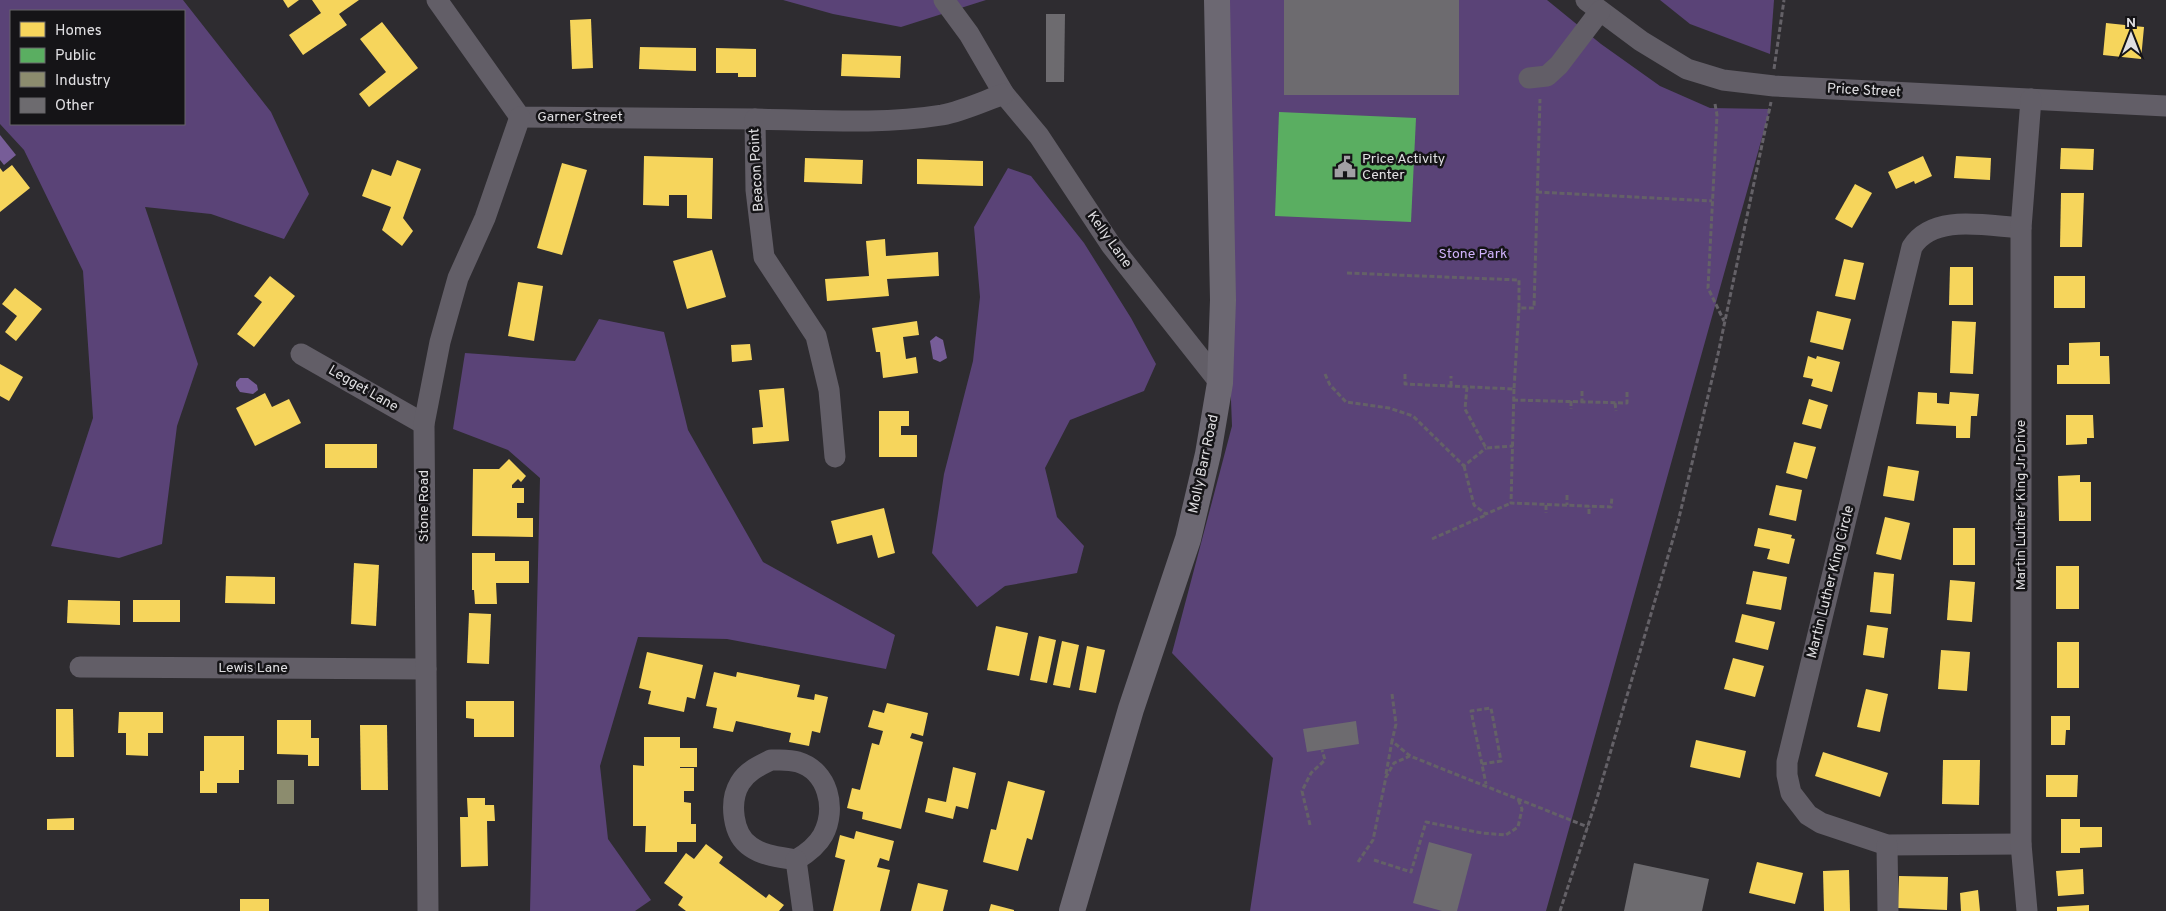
<svg xmlns="http://www.w3.org/2000/svg" width="2166" height="911" viewBox="0 0 2166 911" font-family="Overpass,sans-serif">
<style>
.green{fill:#5a4377;fill-rule:evenodd}
.water{fill:#775d98}
.homes{fill:#f6d55c}
.public{fill:#5aae61}
.industry{fill:#8c8c6e}
.building{fill:#6d6b6f}
.lines{fill:none;stroke-linecap:round;stroke-linejoin:round}
.path{stroke:#646167;stroke-width:3;stroke-dasharray:5 2.5;stroke-linecap:butt}
.minor{stroke:#625e67;stroke-width:21}
.major{stroke:#6c6872;stroke-width:26}
.labels{text-anchor:middle;dominant-baseline:central;stroke-width:5;stroke-linejoin:round;paint-order:stroke}
.street-label{font-size:14px;fill:#e0dfe2;stroke:#151417}
.poi-label{font-size:14px;fill:#e0dfe2;stroke:#151417;text-anchor:start}
.park-label{font-size:14px;fill:#d1b3fc;stroke:#151417}
</style>
<rect width="100%" height="100%" fill="#2e2c30"/>
<!-- green -->
<g class="green">
<path d="M0,0H183L271,112L309,194L284,239L211,214L145,207L198,364L177,426L162,544L119,558L51,546L93,418L83,271L24,150L0,124ZM184,11V124H11V11Z"/>
<path d="M783,0H986L901,27L833,14Z"/>
<path d="M1222,0H1547L1601,44L1660,86L1710,108L1770,109L1546,911H1250L1273,758L1172,653L1232,426L1218,70Z"/>
<path d="M1660,0H1774L1770,54L1690,24Z"/>
<path d="M1008,168L1031,176L1084,243L1131,318L1156,364L1144,391L1070,420L1045,468L1057,517L1084,546L1077,573L1005,586L977,607L932,553L944,474L973,361L980,297L974,227Z"/>
<path d="M599,319L664,332L688,430L763,562L895,635L886,669L727,639L638,637L600,766L608,839L651,900L635,911H530L540,478L508,450L453,429L465,353L575,361Z"/>
</g>
<!-- water -->
<g class="water">
<path d="M0,135L16,155L4,165L0,160Z"/>
<path d="M936,336L943,340L947,358L940,362L933,359L930,341Z"/>
<path d="M240,378H248L257,385L258,390L253,394L240,392L236,386V382Z"/>
</g>
<!-- homes -->
<g class="homes">
<path d="M283,0H299L288,8Z"/>
<path d="M312,0H359L339,14L347,25L303,55L289,35L321,13Z"/>
<path d="M591,19L593,68L572,69L570,20Z"/>
<path d="M382,22L418,68L369,107L359,94L386,72L360,39Z"/>
<path d="M2106,23L2144,27L2141,59L2103,55Z"/>
<path d="M640,47L696,48V71L639,69Z"/>
<path d="M716,48L756,49V77H738V73H716Z"/>
<path d="M842,54L901,56L900,78L841,76Z"/>
<path d="M2061,148L2094,149L2093,170L2060,169Z"/>
<path d="M644,156L713,158L712,219L687,218V195H669V206L643,205Z"/>
<path d="M1923,156L1932,176L1915,184L1914,181L1896,189L1888,172Z"/>
<path d="M1956,156L1991,158L1990,180L1954,178Z"/>
<path d="M805,158L863,160L862,184L804,182Z"/>
<path d="M917,159L983,161V186L917,184Z"/>
<path d="M397,160L421,169L403,218L413,231L402,246L382,230L391,207L362,196L372,169L391,176Z"/>
<path d="M562,163L587,170L562,255L537,248Z"/>
<path d="M12,165L30,188L0,212V168L3,172Z"/>
<path d="M1855,184L1872,193L1852,228L1835,219Z"/>
<path d="M2061,193H2084L2082,247H2060Z"/>
<path d="M885,239L886,256L938,252L939,276L887,279L889,296L827,301L825,279L869,276L866,241Z"/>
<path d="M712,250L726,297L687,309L673,261Z"/>
<path d="M1844,259L1864,263L1855,300L1835,296Z"/>
<path d="M1950,267H1973V305H1949Z"/>
<path d="M270,276L295,296L254,347L237,334L262,302L254,296Z"/>
<rect x="2054" y="276" width="31" height="32"/>
<path d="M518,282L543,286L534,341L508,336Z"/>
<path d="M15,288L42,309L16,341L5,332L17,316L2,304Z"/>
<path d="M1817,311L1851,319L1843,350L1810,342Z"/>
<path d="M917,321L919,335L903,337L906,359L916,357L918,373L883,378L880,352H876L872,328Z"/>
<path d="M1952,321L1976,322L1973,374L1950,373Z"/>
<path d="M2100,342V356H2109L2110,384H2057V365H2069V343Z"/>
<path d="M750,344L752,360L732,362L731,345Z"/>
<path d="M1808,356L1816,359L1817,356L1840,362L1832,392L1811,386L1813,379L1803,377Z"/>
<path d="M0,364L23,377L9,401L0,396Z"/>
<path d="M784,388L789,441L753,444L752,428L763,427L759,390Z"/>
<path d="M1918,392L1937,393V403L1949,404L1950,392L1979,394L1977,416H1971L1970,438H1956V426L1916,424Z"/>
<path d="M265,393L272,407L289,399L301,423L255,446L236,408Z"/>
<path d="M1809,399L1828,405L1821,429L1802,424Z"/>
<path d="M879,411H909V426H901V435H917V457H879Z"/>
<path d="M2066,415H2093L2094,438H2087V444L2066,445Z"/>
<path d="M1794,442L1816,447L1807,479L1786,473Z"/>
<rect x="325" y="444" width="52" height="24"/>
<path d="M509,459L526,476L521,482L518,479L512,485V488H524V503H517V518H533V537L472,536L473,469H499Z"/>
<path d="M1888,466L1919,471L1914,501L1883,496Z"/>
<path d="M2080,475V482H2091V521H2059L2058,476Z"/>
<path d="M1776,485L1802,490L1796,521L1769,515Z"/>
<path d="M884,508L895,553L878,558L872,535L837,544L831,521Z"/>
<path d="M1885,517L1910,523L1901,560L1876,554Z"/>
<path d="M1758,528L1792,535L1791,538L1795,539L1789,564L1767,559L1770,549L1754,546Z"/>
<rect x="1953" y="528" width="22" height="37"/>
<path d="M472,553H495V561H529V583H496L497,604H475L474,590H472Z"/>
<path d="M354,563L379,565L376,626L351,624Z"/>
<rect x="2056" y="566" width="23" height="43"/>
<path d="M1753,571L1787,577L1781,610L1746,604Z"/>
<path d="M1874,572L1894,574L1891,614L1870,612Z"/>
<path d="M226,576L275,577V604L225,603Z"/>
<path d="M1950,580L1975,582L1972,622L1947,620Z"/>
<path d="M68,600L120,601V625L67,623Z"/>
<rect x="133" y="600" width="47" height="22"/>
<path d="M469,613L491,614L489,664L467,663Z"/>
<path d="M1742,614L1775,622L1768,650L1735,642Z"/>
<path d="M1867,625L1888,628L1884,658L1863,655Z"/>
<path d="M996,626L1028,633L1019,676L987,670Z"/>
<path d="M1039,636L1056,640L1047,683L1030,680Z"/>
<path d="M1062,641L1079,645L1070,688L1053,685Z"/>
<rect x="2057" y="642" width="22" height="46"/>
<path d="M1087,646L1105,650L1096,693L1079,690Z"/>
<path d="M1941,650L1970,652L1967,691L1938,689Z"/>
<path d="M647,652L703,665L695,699L687,697L684,712L648,704L651,691L639,688Z"/>
<path d="M1733,658L1764,666L1755,697L1724,689Z"/>
<path d="M714,672L736,677L737,672L800,685L797,697L814,700L815,694L828,697L820,733L812,731L809,746L789,742L791,733L736,721L733,732L713,728L717,708L706,706Z"/>
<path d="M1866,689L1888,694L1880,732L1857,727Z"/>
<path d="M466,701H514V737H474V719L466,718Z"/>
<path d="M887,703L928,713L923,736L912,733L910,738L923,742L901,829L862,819L863,812L847,808L852,788L860,790L872,743L879,745L883,731L868,727L873,710L884,713Z"/>
<path d="M56,709H73L74,757H56Z"/>
<path d="M119,712H163V733H148V756L126,755V733H118Z"/>
<path d="M2051,716H2070V730H2066L2065,745H2051Z"/>
<path d="M277,720H311V738H319V766H308V755L277,754Z"/>
<path d="M360,725H387L388,790H361Z"/>
<path d="M204,736H244V770H239V783H217V793H200V771H204Z"/>
<path d="M644,737H680V748H697V767H680V768H694V791H684V802L691,803V824H696V842H677V852H645L646,826H633V765L644,766Z"/>
<path d="M1696,740L1746,751L1740,778L1690,767Z"/>
<path d="M1823,752L1888,773L1880,797L1815,776Z"/>
<path d="M1943,760H1980L1979,805L1942,804Z"/>
<path d="M953,767L976,773L968,809L956,806L953,819L925,812L928,798L946,802Z"/>
<path d="M2046,775H2078L2077,797H2046Z"/>
<path d="M1008,781L1045,791L1032,840L1027,838L1018,871L983,862L991,829L996,830Z"/>
<path d="M467,798H485V805H494L495,821H487L488,866L461,867L460,817H468Z"/>
<path d="M74,818V830H47V819Z"/>
<path d="M2061,819H2080V827H2102V847L2080,848V853H2061Z"/>
<path d="M856,831L894,841L889,861L880,858L877,867L890,870L880,911H833L845,860L835,857L840,835L854,839Z"/>
<path d="M706,844L723,857L719,863L766,898L769,894L784,905L779,911H686L678,905L683,897L664,883L686,853L694,859Z"/>
<path d="M1757,862L1803,873L1795,904L1749,893Z"/>
<path d="M2083,869L2084,894L2058,896L2056,871Z"/>
<path d="M1849,870L1850,911H1824L1823,871Z"/>
<path d="M1899,876L1948,877L1947,910L1898,908Z"/>
<path d="M918,883L948,890L943,911H911Z"/>
<path d="M1978,890L1980,911H1961L1960,893Z"/>
<rect x="240" y="899" width="29" height="12"/>
<path d="M991,904L1014,910V911H989Z"/>
<path d="M2089,905V911H2057V907Z"/>
</g>
<!-- public -->
<path class="public" d="M1279,112L1416,118L1411,222L1275,216Z"/>
<!-- industry -->
<rect class="industry" x="277" y="780" width="17" height="24"/>
<!-- building -->
<g class="building">
<rect x="1284" y="0" width="175" height="95"/>
<path d="M1046,14H1065L1064,82H1046Z"/>
<path d="M1356,721L1359,744L1307,752L1303,729Z"/>
<path d="M1429,842L1472,854L1457,911H1442L1413,903Z"/>
<path d="M1634,863L1709,879L1702,911H1624Z"/>
</g>
<g class="lines">
<!-- path -->
<g class="path">
<path d="M1774,69L1784,0"/>
<path d="M1715,104L1717,115L1708,288L1724,321"/>
<path d="M1537,192L1712,201"/>
<path d="M1347,273L1519,280V308H1534L1540,99"/>
<path d="M1325,374L1330,385L1346,402L1389,408L1413,416L1464,466L1486,448"/>
<path d="M1405,374V384L1514,389L1519,308"/>
<path d="M1451,386V376"/>
<path d="M1467,387L1465,409L1486,448L1513,446"/>
<path d="M1514,389L1511,503L1611,507L1612,497"/>
<path d="M1582,391V402"/>
<path d="M1513,400L1627,403V392"/>
<path d="M1571,401V409"/>
<path d="M1615,403L1616,411"/>
<path d="M1464,466L1474,505L1486,514L1511,503"/>
<path d="M1567,495V505"/>
<path d="M1546,505V513"/>
<path d="M1589,514V506"/>
<path d="M1432,539L1486,515"/>
<path d="M1392,694L1396,724L1392,741"/>
<path d="M1482,764L1501,761L1491,708L1471,711L1486,784"/>
<path d="M1386,774L1392,741L1410,756"/>
<path d="M1310,825L1302,791L1311,773L1325,760L1322,750"/>
<path d="M1374,860L1411,872L1426,822L1482,833L1506,835L1518,827L1522,809L1518,799"/>
<path d="M1358,862L1373,840L1386,777L1394,763L1410,756L1588,827"/>
<path d="M1560,911L1597,798L1678,522L1718,354L1771,102"/>
</g>
<!-- minor -->
<g class="minor">
<path d="M437,0L520,117L755,119"/>
<path d="M944,0L969,34L1004,94L1039,136L1111,245L1220,383"/>
<path d="M1586,0L1641,41L1687,69L1723,80L1774,86L2166,106"/>
<path d="M1529,78L1547,76L1559,65L1600,11"/>
<path d="M301,354L424,424"/>
<path d="M835,457L829,390L816,336L764,257L756,190L755,119C817,120 880,125 942,115C963,111 984,101 1004,94"/>
<path d="M80,667L426,669"/>
<path d="M771,760C780,760 789,759 798,762C828,771 837,808 823,835C817,846 806,854 796,860C780,857 764,856 751,847C732,835 729,801 740,783C747,771 759,766 771,760Z"/>
<path d="M2021,844L1887,845L1821,823L1808,815L1791,793L1787,775V762L1912,247C1933,213 1987,226 2021,228"/>
<path d="M1887,845L1888,911"/>
<path d="M796,860L803,911"/>
<path d="M428,911L424,424L440,342L458,278L485,218L520,117"/>
<path d="M2027,911L2021,844V228L2031,99"/>
</g>
<!-- major -->
<path class="major" d="M1072,911L1131,709L1188,539L1208,454L1220,383L1223,300L1217,0"/>
</g>
<!-- icons -->
<defs>
<g id="civic-bare" transform="scale(1.725)"><path d="M-.6-6.5H3V-4.5H.6V-3L4-1V1h2V6H-6V1h2V-1L-.6-3ZM-1.2 2.5V6h2.4V2.5Z" fill="#a2a0a4" stroke="#151417" stroke-width="2.5" paint-order="stroke"/></g>
</defs>
<g fill-rule="evenodd">
<use href="#civic-bare" x="1345" y="167"/>
</g>
<g class="labels">
<!-- street labels -->
<g class="street-label">
<text transform="translate(1864 91) rotate(3)">Price Street</text>
<text x="580" y="117">Garner Street</text>
<text transform="translate(757 170) rotate(-93)">Beacon Point</text>
<text transform="translate(1109 240) rotate(54)">Kelly Lane</text>
<text transform="translate(363 389) rotate(30)">Legget Lane</text>
<text transform="translate(1204 464) rotate(-78)">Molly Barr Road</text>
<text transform="translate(2021 505) rotate(-90)">Martin Luther King Jr Drive</text>
<text transform="translate(424 506) rotate(-90)">Stone Road</text>
<text transform="translate(1831 582) rotate(-76)">Martin Luther King Circle</text>
<text x="253" y="668">Lewis Lane</text>
</g>
<!-- poi labels -->
<g class="poi-label">
<text x="1362" y="159">Price Activity<tspan x="1362" dy="16">Center</tspan></text>
</g>
<!-- park labels -->
<g class="park-label">
<text x="1473" y="254">Stone Park</text>
</g>
</g>
<!-- legend -->
<rect x="10" y="10" width="175" height="115" fill="#151417" stroke="#666568"/>
<rect x="20" y="22" width="25" height="15" fill="#f6d55c" stroke="#666568"/>
<text x="55" y="35" font-size="15" fill="#e0dfe2">Homes</text>
<rect x="20" y="48" width="25" height="15" fill="#5aae61" stroke="#666568"/>
<text x="55" y="60" font-size="15" fill="#e0dfe2">Public</text>
<rect x="20" y="72" width="25" height="15" fill="#8c8c6e" stroke="#666568"/>
<text x="55" y="85" font-size="15" fill="#e0dfe2">Industry</text>
<rect x="20" y="98" width="25" height="15" fill="#6d6b6f" stroke="#666568"/>
<text x="55" y="110" font-size="15" fill="#e0dfe2">Other</text>
<!-- north arrow -->
<g transform="translate(2131 35)" stroke="#151417" stroke-width="4" paint-order="stroke">
<path d="M0-4L9 19L0 12L-9 19Z" fill="#e0dfe2"/>
<text y="-8" font-size="14" font-weight="bold" text-anchor="middle" fill="#e0dfe2">N</text>
</g>
</svg>
